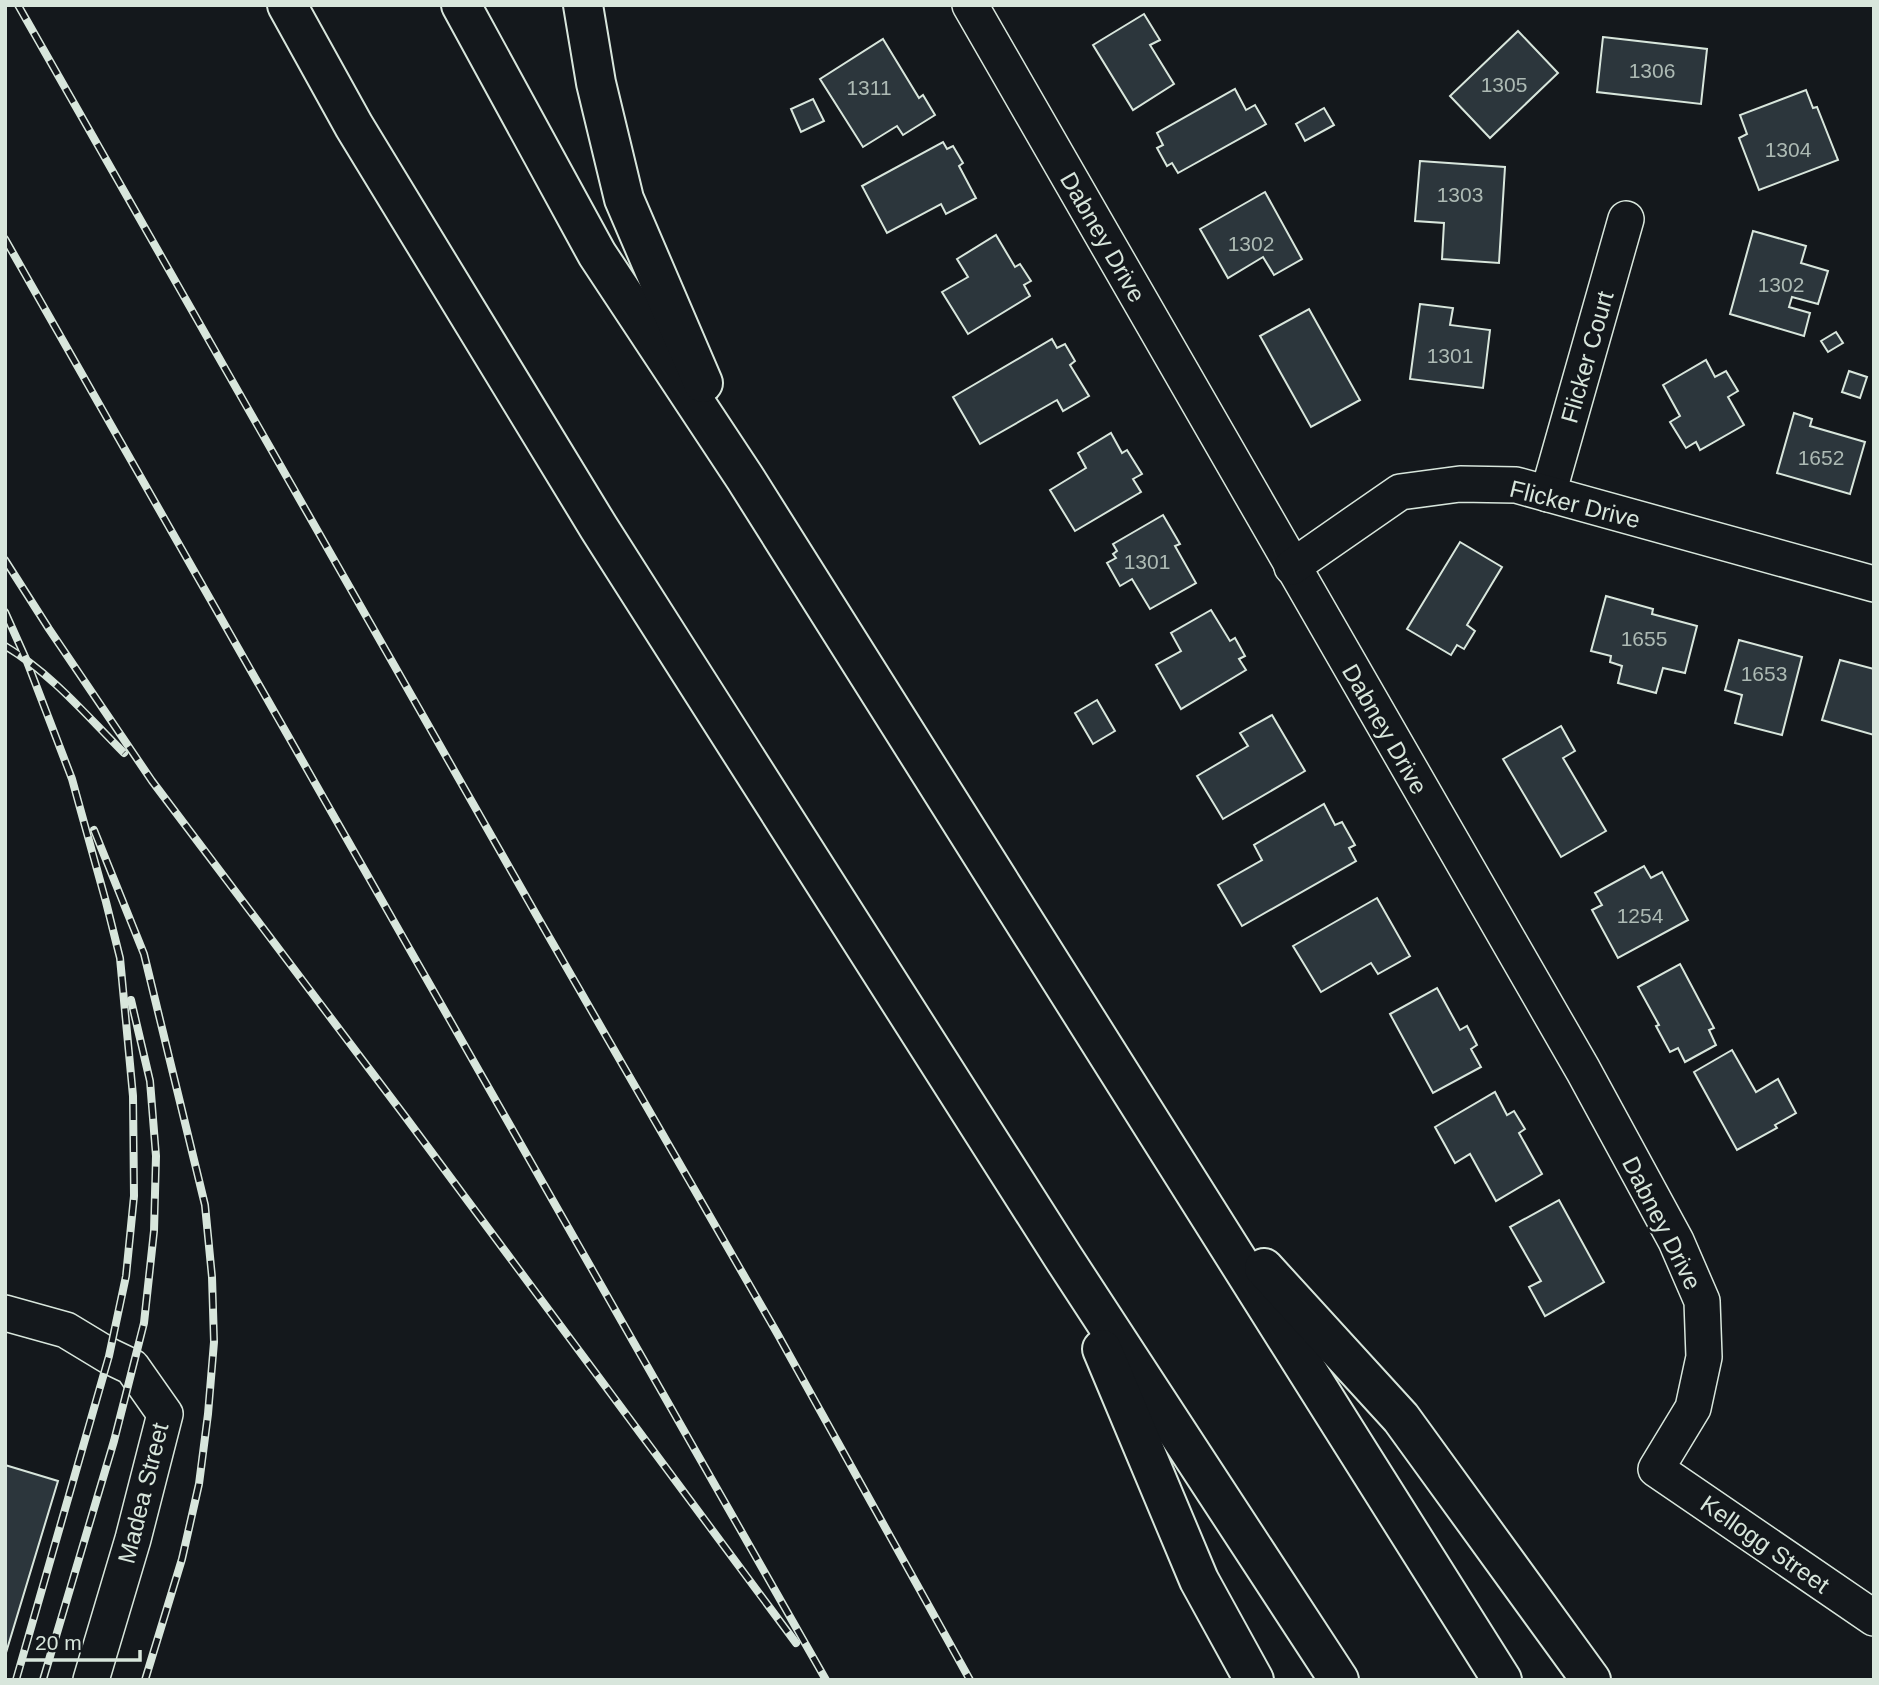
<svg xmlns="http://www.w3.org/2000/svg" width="1879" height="1685" viewBox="0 0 1879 1685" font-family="Arial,sans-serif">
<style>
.building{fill:#2c363c;stroke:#d8e6dc;stroke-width:2}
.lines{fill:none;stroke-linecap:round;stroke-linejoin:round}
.minor-casing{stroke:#d8e6dc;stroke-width:38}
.motorway-casing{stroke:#d8e6dc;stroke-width:42}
.minor{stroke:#14181c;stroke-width:35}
.motorway{stroke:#14181c;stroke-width:38}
.rail-casing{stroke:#d8e6dc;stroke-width:8}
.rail{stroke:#14181c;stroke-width:5;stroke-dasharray:16;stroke-linecap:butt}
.labels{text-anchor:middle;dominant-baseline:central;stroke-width:5;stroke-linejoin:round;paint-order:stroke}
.number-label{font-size:21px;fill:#adbab4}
.street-label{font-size:24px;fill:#d8e6dc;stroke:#14181c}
</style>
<rect width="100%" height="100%" fill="#14181c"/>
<!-- building -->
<g class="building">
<path d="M1144,14L1160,40L1150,45L1174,84L1133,110L1093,45Z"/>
<path d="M1518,31L1558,73L1490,138L1450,96Z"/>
<path d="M1603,37L1707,49L1701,104L1597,92Z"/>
<path d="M883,39L919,98L923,95L935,115L903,135L897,126L863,147L820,79Z"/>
<path d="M1235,89L1246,110L1255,105L1266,124L1178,173L1172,163L1167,166L1157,148L1163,145L1157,133Z"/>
<path d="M1806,90L1813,108L1817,107L1838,160L1759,190L1739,138L1747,134L1740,115Z"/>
<path d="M813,99L824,121L801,132L791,109Z"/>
<path d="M1324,108L1334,125L1305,141L1296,124Z"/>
<path d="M943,142L947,149L953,146L963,163L959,166L976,198L946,214L941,204L887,233L862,186Z"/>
<path d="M1420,161L1505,167L1499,263L1442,259L1444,223L1415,221Z"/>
<path d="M1265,192L1302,259L1274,275L1263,257L1228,278L1200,229Z"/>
<path d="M1753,231L1806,246L1801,263L1828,271L1818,304L1792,297L1789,307L1810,313L1804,336L1730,314Z"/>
<path d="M996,235L1015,267L1020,264L1031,281L1024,285L1030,296L968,334L942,292L968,277L957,259Z"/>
<path d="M1420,304L1453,308L1450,325L1490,330L1483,388L1410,379Z"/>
<path d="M1309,309L1360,400L1311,427L1260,336Z"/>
<path d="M1836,332L1843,343L1828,352L1821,341Z"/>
<path d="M1052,339L1057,348L1065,344L1075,361L1070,365L1089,396L1063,411L1057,400L980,444L953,397Z"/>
<path d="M1706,360L1715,377L1726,371L1738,391L1728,397L1744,425L1700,450L1696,442L1686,448L1670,422L1680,416L1663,385Z"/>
<path d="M1849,371L1867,377L1860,398L1842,392Z"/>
<path d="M1794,413L1812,419L1810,426L1865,442L1850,494L1777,473Z"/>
<path d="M1111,433L1122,453L1127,450L1142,474L1133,479L1141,492L1075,531L1050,490L1086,468L1078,453Z"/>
<path d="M1163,515L1180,544L1175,546L1196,583L1150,609L1132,579L1120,586L1107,563L1116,558L1113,554L1117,551L1113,544Z"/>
<path d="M1460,542L1502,567L1467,625L1475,631L1464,649L1457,645L1451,655L1407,629Z"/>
<path d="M1606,596L1653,609L1652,614L1697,626L1685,673L1663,668L1656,693L1618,683L1622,666L1610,662L1611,656L1591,651Z"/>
<path d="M1211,610L1230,641L1235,638L1245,656L1239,659L1246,670L1181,709L1156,665L1181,651L1171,633Z"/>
<path d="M1739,640L1802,657L1782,735L1735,723L1742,695L1725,690Z"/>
<path d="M1840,660L1874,669V735L1822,720Z"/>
<path d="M1097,700L1115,731L1093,744L1075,713Z"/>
<path d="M1272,715L1305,771L1223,819L1197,776L1248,746L1240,733Z"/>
<path d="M1561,726L1575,751L1563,758L1606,831L1561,857L1503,759Z"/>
<path d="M1324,804L1335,825L1342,822L1355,845L1349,848L1356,861L1242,926L1218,885L1262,860L1254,845Z"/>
<path d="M1644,866L1651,878L1662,872L1688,920L1618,958L1592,910L1602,905L1595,893Z"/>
<path d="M1377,898L1410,956L1378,974L1371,963L1321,992L1293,946Z"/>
<path d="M1680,964L1714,1028L1709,1030L1716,1045L1685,1062L1678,1048L1670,1052L1656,1026L1659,1025L1638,987Z"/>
<path d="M1437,988L1460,1030L1467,1026L1477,1045L1471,1049L1481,1067L1433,1093L1390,1014Z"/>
<path d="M1732,1050L1756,1092L1778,1079L1796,1113L1775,1125L1777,1128L1737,1150L1694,1072Z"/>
<path d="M1495,1092L1507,1115L1514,1111L1525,1129L1519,1133L1542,1174L1496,1201L1470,1154L1455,1163L1435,1127Z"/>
<path d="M1559,1200L1604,1282L1545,1316L1529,1287L1541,1281L1510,1227Z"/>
<path d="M5,1465L58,1481L5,1656Z"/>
</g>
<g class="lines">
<!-- minor casing -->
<g class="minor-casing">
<g id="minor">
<path d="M970,5L1583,1070L1676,1241L1702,1301L1704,1357L1693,1408L1656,1469L1874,1618"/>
<path d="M1548,494L1626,219"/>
<path d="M1292,567L1400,492L1460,484L1516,485L1874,584"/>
<path d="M5,1313L66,1330L109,1356L132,1367L165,1414L133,1539L91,1680"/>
</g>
</g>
<!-- motorway casing -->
<g class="motorway-casing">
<g id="motorway">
<path d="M287,5L354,126L599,528L1063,1257L1339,1680"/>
<path d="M461,5L597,254L745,478L1502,1680"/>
<path d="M583,5L596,83L624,199L703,383"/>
<path d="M1264,1268L1401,1418L1591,1680"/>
<path d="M1102,1349L1199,1580L1254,1680"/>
</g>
</g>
<!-- minor -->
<use href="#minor" class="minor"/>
<!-- motorway -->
<use href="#motorway" class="motorway"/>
<!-- rail casing -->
<g class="rail-casing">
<g id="rail">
<path d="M18,5L537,916L777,1333L970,1680"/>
<path d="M5,239L826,1680"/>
<path d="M5,560L49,629L152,781L404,1115L796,1643"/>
<path d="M5,612L26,659L72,779L106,902L120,958L133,1096L134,1196L126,1276L109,1356L16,1680"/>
<path d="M5,646C51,673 87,716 124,753"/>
<path d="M94,830L144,954L205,1205L212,1277L214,1342L208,1414L199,1484L182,1559L145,1680"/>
<path d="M43,1680L114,1441L144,1323L154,1231L156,1156L150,1081L131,1000"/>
</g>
</g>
<!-- rail -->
<use href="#rail" class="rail"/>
</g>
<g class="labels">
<!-- number labels -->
<g class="number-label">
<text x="1652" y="70">1306</text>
<text x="1504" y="84">1305</text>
<text x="869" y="87">1311</text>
<text x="1788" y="149">1304</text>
<text x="1460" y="194">1303</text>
<text x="1251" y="243">1302</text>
<text x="1781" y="284">1302</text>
<text x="1450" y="355">1301</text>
<text x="1821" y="457">1652</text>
<text x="1147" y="561">1301</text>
<text x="1644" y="638">1655</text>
<text x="1764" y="673">1653</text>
<text x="1640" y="915">1254</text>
</g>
<!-- street labels -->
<g class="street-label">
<text transform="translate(1103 237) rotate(60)">Dabney Drive</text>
<text transform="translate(1587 357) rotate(-74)">Flicker Court</text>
<text transform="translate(1575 504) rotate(14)">Flicker Drive</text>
<text transform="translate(1385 729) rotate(60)">Dabney Drive</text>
<text transform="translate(1662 1223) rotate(63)">Dabney Drive</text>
<text transform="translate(143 1493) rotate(-76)">Madea Street</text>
<text transform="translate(1765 1544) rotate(35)">Kellogg Street</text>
</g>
</g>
<!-- border -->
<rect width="1879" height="1685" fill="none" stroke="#d8e6dc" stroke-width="14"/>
<!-- scale -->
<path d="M24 1650v10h116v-10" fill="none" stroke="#d8e6dc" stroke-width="3.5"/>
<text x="35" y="1650" font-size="21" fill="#d8e6dc" stroke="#14181c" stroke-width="5" paint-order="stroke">20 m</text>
</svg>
